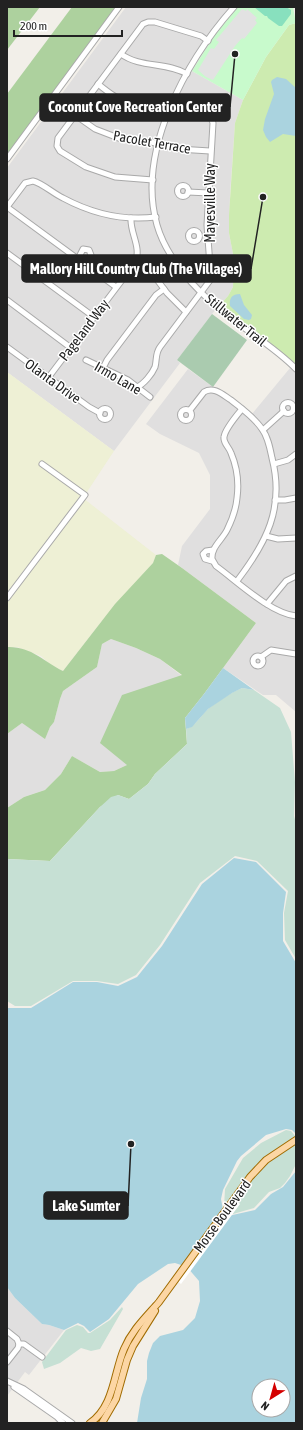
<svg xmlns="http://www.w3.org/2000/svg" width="303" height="1430" viewBox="0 0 303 1430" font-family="'Asap Condensed',sans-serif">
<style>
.residential{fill:#e0dfdf}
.farmland{fill:#eef0d5}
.grass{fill:#cdebb0}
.forest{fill:#add19e}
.wetland{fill:#c6e0d4}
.cemetery{fill:#aacbaf}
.park{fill:#c8facc}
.pitch{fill:#88e0be}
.parking{fill:#e2e2e2}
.water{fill:#aad3df;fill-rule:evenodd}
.pier{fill:#fff}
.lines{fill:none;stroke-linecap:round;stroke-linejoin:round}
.minor-casing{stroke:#a9a9a9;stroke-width:7}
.major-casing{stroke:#a06b00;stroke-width:8}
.minor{stroke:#fff;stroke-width:5}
.major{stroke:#fcd6a4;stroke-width:6}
.labels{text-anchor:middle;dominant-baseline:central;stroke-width:3;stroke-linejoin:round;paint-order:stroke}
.street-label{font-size:14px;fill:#222;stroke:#fff}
.leader{fill:none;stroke:#222;stroke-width:1.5}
.callout-dot{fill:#222;stroke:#fff;stroke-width:1.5}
.callout{fill:#222;stroke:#222;stroke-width:1.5}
.callout-label{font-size:15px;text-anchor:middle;font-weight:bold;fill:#fff}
</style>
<rect width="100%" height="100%" fill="#f2efe9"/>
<!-- residential -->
<g class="residential">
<path d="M126,7H238L214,36L192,71L243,100L235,123L230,195L229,233L234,259L233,287L228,296L212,314L177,360L180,363L114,451L7,372V168Z"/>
<path d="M290,368L296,374V712L276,695H263L223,668L256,623L178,565L182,546L210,509V475L199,453L160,434L146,424L188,369L213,387L227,395L252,414Z"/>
<path d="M111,639L136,648L160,659L182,676L127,765L114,771L100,772L72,756L61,774L45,790L24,797L7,808V734L22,723L45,738L50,727L54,722L60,699L63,691L97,667L102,644Z"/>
<path d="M7,1287L15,1298L42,1324L49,1325L64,1330L29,1375L25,1372L7,1396Z"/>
</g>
<!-- farmland -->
<path class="farmland" d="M7,372L114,451L83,498L156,555L153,563L101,622L63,671L51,665L41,656L17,647H7Z"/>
<!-- grass -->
<path class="grass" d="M296,23V368L285,355L219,306L228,296L233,287L234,259L229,233V215L235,123L243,100L266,57L289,25Z"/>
<!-- forest -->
<g class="forest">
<path d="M7,7H40L7,50Z"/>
<path d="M72,7H117L7,156V94Z"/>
<path d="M162,554L182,568L256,623L204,694L185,718L187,744L155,774L148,784L129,799L118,795L100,807L50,861L7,859V808L24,797L45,790L61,774L72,756L100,772L114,771L127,765L100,743L122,695L182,675L160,659L136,648L111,639L102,644L97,667L63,691L60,699L54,722L50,727L45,739L22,723L7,734V647C31,646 43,661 63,671L115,604L153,563L156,555Z"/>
</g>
<!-- wetland -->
<g class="wetland">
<path d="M242,688L254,690L280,708L291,732L295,782L294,816L296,823V959L285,940L284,913L288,891L257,861L235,856L200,883L160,945L136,975L118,984L97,981H73L31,1006H15L7,1001V859L50,861L100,807L111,797L118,795L129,799L148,784L155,774L187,744L186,729C196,726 201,715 209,708C220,700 230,693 242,688Z"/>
<path d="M286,1130L291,1131L296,1137L265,1159L225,1209L224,1207L225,1189L243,1158L261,1143Z"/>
<path d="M296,1142V1164L290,1176L285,1183L280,1188L269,1192L254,1208L233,1214L228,1211L252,1178L267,1162Z"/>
<path d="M122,1307L123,1309L100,1349L91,1351L81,1348L60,1363L44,1369L42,1362L66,1330L77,1325L83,1327L88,1333H90L110,1320Z"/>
</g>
<!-- cemetery -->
<path class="cemetery" d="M212,314L247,340L213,387L177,360Z"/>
<!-- park -->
<path class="park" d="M238,7H293L295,18L296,19V23L289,25L266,57L243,100L192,71L214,36Z"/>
<!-- pitch -->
<path class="pitch" d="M254,7H286L291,10V14L282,26H279L268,18L267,16H265Z"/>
<!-- parking -->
<path class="parking" d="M242,9L246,11L247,9L257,18L255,20L257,23L244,39L242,38L235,46L213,80L206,77L198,70L211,48L214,49L219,42L216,40Z"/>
<!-- water -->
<g class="water">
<path d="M277,77L286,79L296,88V136L283,134L270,142L266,137L263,130L265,119L274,94L271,82L272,80Z"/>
<path d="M240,294L244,305L252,315L251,319L249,320L244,319L230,306C229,298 232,294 240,294Z"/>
<path d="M223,668L254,690L242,688L232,693L208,709L192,727L186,729L185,718L204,694Z"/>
<path d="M234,858L256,862L286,892L283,913V941L296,963V1134L292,1130L286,1129L266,1135L241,1156L237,1161L223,1190L221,1199L223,1210L228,1216L255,1210L271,1194L283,1187L296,1171V1423H137L141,1398L147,1379V1361L149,1353L153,1343L160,1336L183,1330L195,1318L200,1301L199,1281L187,1267L175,1263L168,1264L138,1284L109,1319L90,1332L84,1326L78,1323L64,1330L49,1325L42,1324L15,1298L7,1287V1008H31L73,982H97L118,986L137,977L162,946L202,884ZM259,1386H283V1410H259Z"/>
</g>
<!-- pier -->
<path class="pier" d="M232,1197L240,1204L181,1284L173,1278Z"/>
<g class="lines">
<!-- minor casing -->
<g class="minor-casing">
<g id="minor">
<path d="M234,7C186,61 136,151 157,225C165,253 187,280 208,299C235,325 271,343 296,369"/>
<path d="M121,54C140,68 167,62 187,74"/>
<path d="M98,84C109,93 119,101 133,103C145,105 158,103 170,108"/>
<circle cx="204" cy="107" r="5.5"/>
<path d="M75,115L95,129L121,139L151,142L178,149L210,151"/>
<path d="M7,159L119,7"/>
<path d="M153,180L115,177L86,167L60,151L57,146L58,138L143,24L148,22H155L201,36L208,41"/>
<circle cx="183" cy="191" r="5.5"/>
<path d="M188,192L209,193"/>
<path d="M7,207L25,183L33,181C42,183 54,194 63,198C91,213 124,221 156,217"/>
<path d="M7,207L116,287"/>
<circle cx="194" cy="236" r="5.5"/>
<path d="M7,253L94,317"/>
<path d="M78,259L83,249L89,250L91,255L85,264"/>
<path d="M152,273L167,293L186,312"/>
<path d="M7,300L71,348"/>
<path d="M7,347L89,407L100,413"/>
<path d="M86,360L128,380L150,397"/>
<path d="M103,368L107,360L156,295L164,289"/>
<path d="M48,378L135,263C142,247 130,234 131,218"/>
<path d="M137,387C144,384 152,374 155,367C157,360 155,354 160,347L211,279L207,225L213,123L211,117L207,112"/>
<circle cx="288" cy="408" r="5.5"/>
<circle cx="105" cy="414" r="5.5"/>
<path d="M242,409C237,415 225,429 224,437C223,443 229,447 231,453C237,467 239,483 237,498C236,509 232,520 227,530C222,540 211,547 212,559L216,566C238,582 270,613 296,616"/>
<circle cx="186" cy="415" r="5.5"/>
<path d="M190,410L204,392C214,386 223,395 231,400C242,409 254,417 262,429C268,437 270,448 272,458C285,508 266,543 237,581"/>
<path d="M263,430L284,411"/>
<path d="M274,464L288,460L296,454"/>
<path d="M275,500H285L296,498"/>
<path d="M266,536L278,539L296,538"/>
<path d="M212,561L205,559L203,554L206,551L213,550"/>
<path d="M7,598L85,495L42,464"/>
<path d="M267,604L286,581L296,576"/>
<circle cx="258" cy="661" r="5"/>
<path d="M261,657L271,650L296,654"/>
<path d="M7,1331L17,1339L19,1344H24L42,1357"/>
<path d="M7,1362L18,1348L19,1344"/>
<path d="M7,1381L24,1389L72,1423"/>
<path d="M14,1387L57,1417L63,1423"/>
</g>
</g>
<!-- major casing -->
<g class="major-casing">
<g id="major">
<path d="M90,1423C114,1407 114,1372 124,1349C132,1330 146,1317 159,1302L250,1177L266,1160L296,1140"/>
<path d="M102,1423L116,1399L127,1360L133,1346L155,1311"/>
</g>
</g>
<!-- minor -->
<use href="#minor" class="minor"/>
<!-- major -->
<use href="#major" class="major"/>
</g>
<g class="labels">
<!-- street labels -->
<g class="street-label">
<text transform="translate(152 142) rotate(10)">Pacolet Terrace</text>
<text transform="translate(210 203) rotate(-90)">Mayesville Way</text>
<text transform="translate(236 320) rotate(39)">Stillwater Trail</text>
<text transform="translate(84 330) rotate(-53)">Pageland Way</text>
<text transform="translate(118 378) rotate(30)">Irmo Lane</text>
<text transform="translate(53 381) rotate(36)">Olanta Drive</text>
<text transform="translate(222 1216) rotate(-54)">Morse Boulevard</text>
</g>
</g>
<!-- callouts -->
<path class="leader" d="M235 54L230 107M263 197L251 269M131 1144L128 1206"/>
<g class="callout-dot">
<circle cx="235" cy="54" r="4"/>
<circle cx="263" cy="197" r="4"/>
<circle cx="131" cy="1144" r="4"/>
</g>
<g class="callout">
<rect x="40" y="94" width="190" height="27" rx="4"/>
<rect x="22" y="255" width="229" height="27" rx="4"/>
<rect x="44" y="1192" width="84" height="27" rx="4"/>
</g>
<g class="callout-label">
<text x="135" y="112">Coconut Cove Recreation Center</text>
<text x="136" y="274">Mallory Hill Country Club (The Villages)</text>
<text x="86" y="1211">Lake Sumter</text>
</g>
<!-- border -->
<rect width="303" height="1430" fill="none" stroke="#222222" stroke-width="16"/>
<!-- north arrow -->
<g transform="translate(271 1398) rotate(217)"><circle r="19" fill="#ffffff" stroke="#a7a7a7"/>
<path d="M0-3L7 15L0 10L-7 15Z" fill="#d40000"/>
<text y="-6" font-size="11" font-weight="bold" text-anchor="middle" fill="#222222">N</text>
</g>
<!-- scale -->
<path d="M14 30v6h108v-6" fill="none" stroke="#222222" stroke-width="2"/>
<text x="20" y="30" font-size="12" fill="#222222" stroke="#ffffff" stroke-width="3" paint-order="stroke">200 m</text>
</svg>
